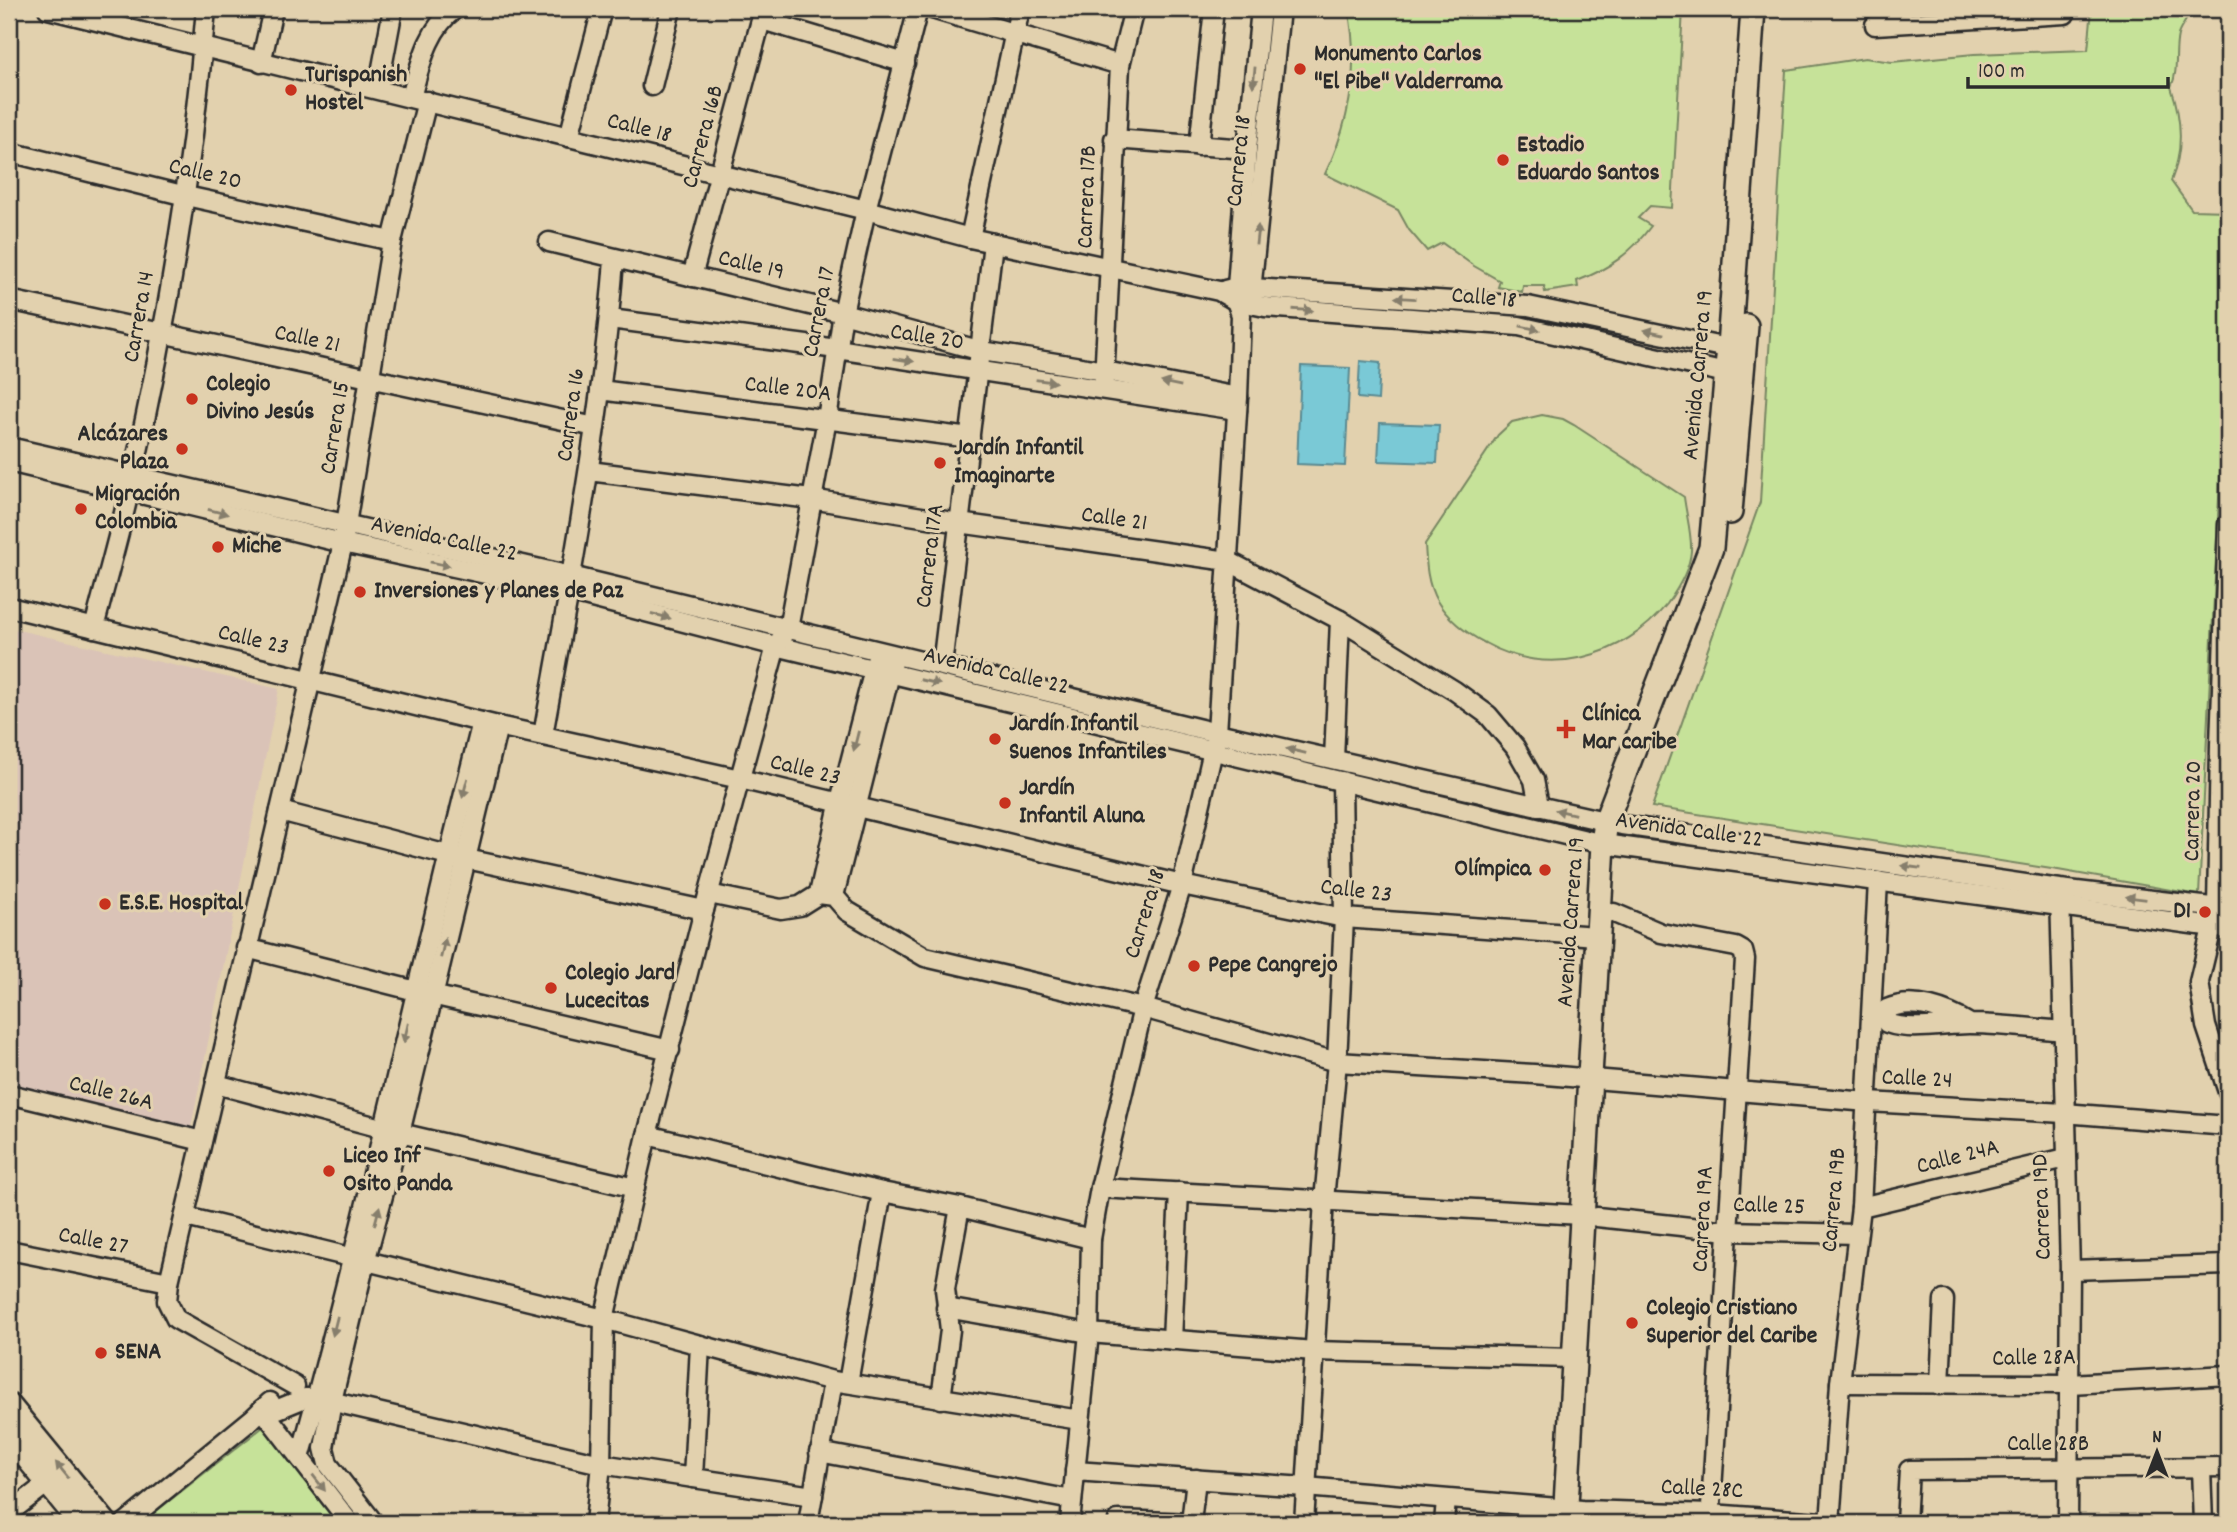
<svg xmlns="http://www.w3.org/2000/svg" width="2237" height="1532" viewBox="0 0 2237 1532" font-family="Dekko,sans-serif">
<style>
.built{fill:#dac3b7}
.green{fill:#c6e299;stroke:#788662;stroke-width:2}
.water{fill:#7ac9d6;stroke:#5a8a92;stroke-width:2}
.lines{fill:none;stroke-linecap:round;stroke-linejoin:round}
.minor-casing{stroke:#2b2b2b;stroke-width:23}
.major-casing{stroke:#2b2b2b;stroke-width:28}
.minor{stroke:#e2d1ae;stroke-width:18}
.major{stroke:#e2d1ae;stroke-width:23}
.oneway{fill:#867e6c}
.poi-dot{fill:#c8321e;stroke:#e2d1ae;stroke-width:2.5}
.labels{text-anchor:middle;dominant-baseline:central;stroke-width:6;stroke-linejoin:round;paint-order:stroke}
.poi-label{font-size:24px;font-weight:bold;fill:#2b2b2b;stroke:#e2d1ae;text-anchor:start}
.street-label{font-size:24px;fill:#2b2b2b;stroke:#e2d1ae}
</style>
<rect width="100%" height="100%" fill="#e2d1ae"/>
<filter id="ink" filterUnits="userSpaceOnUse"><feTurbulence type="fractalNoise" baseFrequency=".0143" numOctaves="2"/><feDisplacementMap in="SourceGraphic" scale="14" xChannelSelector="R" yChannelSelector="G"/><feConvolveMatrix kernelMatrix="1 2 1 2 8 2 1 2 1" color-interpolation-filters="sRGB"/></filter>
<g filter="url(#ink)">
<!-- built -->
<path class="built" d="M9,628L279,689L191,1127L9,1085Z"/>
<!-- green -->
<g class="green">
<path d="M1348,9H1683L1672,208L1650,206L1638,218L1651,226C1631,253 1609,269 1577,281L1578,287L1545,292L1544,286H1523L1522,292L1498,287L1500,281L1474,266L1442,243L1427,251L1409,230L1398,210L1325,174C1350,122 1360,66 1348,9Z"/>
<path d="M2092,9H2189C2189,20 2181,25 2178,35C2174,52 2179,71 2171,87C2182,119 2184,150 2171,181L2192,210L2228,211V320L2199,895L2058,870L1652,807L1760,502L1786,70L1865,58L1892,62L1974,54L2088,50Z"/>
<path d="M1542,415L1563,419L1574,425L1684,497C1686,514 1692,534 1691,551C1690,568 1677,590 1667,604C1623,659 1547,678 1485,643C1466,633 1448,619 1437,601C1427,584 1426,563 1425,544L1498,435L1512,422Z"/>
<path d="M263,1427L337,1523H141L150,1516Z"/>
</g>
<!-- water -->
<g class="water">
<path d="M1360,361L1380,363L1378,400L1358,398Z"/>
<path d="M1301,366L1350,368L1345,466L1297,464Z"/>
<path d="M1380,423L1439,425L1437,463L1378,461Z"/>
</g>
<g class="lines">
<!-- minor casing -->
<g class="minor-casing">
<g id="minor">
<path d="M48,9L866,210L970,238L1219,291L1236,301L1265,307L1519,326L1739,376"/>
<path d="M932,9L1120,65"/>
<path d="M762,20L905,63"/>
<path d="M1875,25L2065,14"/>
<path d="M261,63L273,9"/>
<path d="M652,86L671,9"/>
<path d="M378,89L393,9"/>
<path d="M411,97C420,67 427,29 455,9"/>
<path d="M569,137L602,9"/>
<path d="M1114,139L1247,149"/>
<path d="M1199,146L1214,9"/>
<path d="M9,152L186,196L392,241"/>
<path d="M970,238L1020,9"/>
<path d="M549,242L843,313L982,351L1105,371L1238,397"/>
<path d="M692,277L764,9"/>
<path d="M1225,290L1237,287L1528,306L1741,351"/>
<path d="M9,300L595,427"/>
<path d="M1250,301L1280,9"/>
<path d="M610,319L837,349L1237,410"/>
<path d="M1104,380L1120,65L1132,17L1137,9"/>
<path d="M600,390L970,438"/>
<path d="M9,447L571,576L1217,733L1622,825L2060,889L2228,909"/>
<path d="M9,462L343,543L569,592L776,646L1603,844L2228,929"/>
<path d="M589,471L811,499L959,523L1228,561L1340,620L1455,691L1488,715L1515,747L1534,780L1539,806"/>
<path d="M2228,524L2220,744L2217,907L2199,982L2206,1026L2228,1092"/>
<path d="M571,576C589,471 606,366 614,260"/>
<path d="M9,607L498,726L740,779L1182,885L1344,918L1597,936"/>
<path d="M94,628C107,577 122,526 133,474C168,321 193,166 206,9"/>
<path d="M942,666L993,243"/>
<path d="M543,735L569,592"/>
<path d="M1334,759L1340,620"/>
<path d="M280,811L448,855L704,910"/>
<path d="M2060,893L2070,1270L2068,1523"/>
<path d="M709,894L781,909L800,906L819,894L834,896L847,911L925,957L1143,1008L1337,1062L1534,1074L1868,1102L2064,1113L2228,1126"/>
<path d="M819,894L839,805L877,658"/>
<path d="M834,896L893,662"/>
<path d="M1614,913L1661,933L1736,947L1743,951L1745,959L1710,1523"/>
<path d="M246,948L432,995L670,1050"/>
<path d="M1970,1024C1947,1010 1913,997 1887,1009V1023C1912,1032 1943,1024 1969,1024C2000,1024 2031,1028 2062,1031"/>
<path d="M216,1084L400,1133L635,1188"/>
<path d="M9,1094L202,1141"/>
<path d="M647,1135L882,1192L960,1207L1091,1239"/>
<path d="M1100,1188L1581,1215"/>
<path d="M1861,1207L2066,1158"/>
<path d="M186,1217L604,1319L833,1381L1080,1420"/>
<path d="M1597,1217L1728,1231L1857,1234"/>
<path d="M9,1250L169,1282"/>
<path d="M2070,1270L2228,1265"/>
<path d="M946,1308L1089,1333L1314,1351L1574,1358"/>
<path d="M1172,1340L1179,1192"/>
<path d="M848,1383L882,1192"/>
<path d="M1840,1383L2070,1384L2228,1375"/>
<path d="M1940,1385L1944,1300"/>
<path d="M295,1386L176,1319L167,1301L169,1282L343,543L392,241L427,101"/>
<path d="M941,1399L950,1330L945,1289L960,1207"/>
<path d="M262,1409L350,1523"/>
<path d="M266,1414L305,1398H317L601,1464L813,1496"/>
<path d="M819,1452L1072,1500"/>
<path d="M300,1458C368,1215 419,967 482,722"/>
<path d="M2201,1468L2203,1523"/>
<path d="M1075,1471L1305,1487L1582,1510L1711,1514L1836,1523"/>
<path d="M693,1478L700,1345"/>
<path d="M9,1513L49,1482"/>
<path d="M1118,1520L1195,1523"/>
<path d="M125,1523L252,1419L270,1402"/>
<path d="M374,1523L328,1464L324,1448L332,1401L365,1262L400,1133L498,726"/>
<path d="M595,1523L601,1464L604,1319L647,1135L704,910L776,646L788,629L827,419L843,313L866,210L918,9"/>
<path d="M808,1523L833,1381"/>
<path d="M1070,1523L1089,1333L1091,1239L1100,1188L1143,1008L1182,885L1217,733L1238,397L1241,315L1236,301L1247,149L1261,9"/>
<path d="M1191,1523L1196,1479"/>
<path d="M1304,1523L1324,1200L1337,1062L1344,918L1342,781"/>
<path d="M1444,1523L1446,1500"/>
<path d="M1830,1523L1840,1383L1861,1207L1878,881"/>
<path d="M1906,1523L1909,1470L2228,1467"/>
</g>
</g>
<!-- major casing -->
<g class="major-casing">
<g id="major">
<path d="M1730,512L1746,326"/>
<path d="M9,1406L105,1523"/>
<path d="M9,1435L81,1523"/>
<path d="M1565,1523L1603,844L1606,821L1711,548L1729,347L1753,9"/>
</g>
</g>
<!-- minor -->
<use href="#minor" class="minor"/>
<!-- major -->
<use href="#major" class="major"/>
</g>
<!-- one-way arrows -->
<defs><path id="oneway-solid" d="M-6-.8H1V-3.2L6.5 0L1 3.2V.8H-6Z" transform="scale(1.75)"/></defs>
<g class="oneway">
<use href="#oneway-solid" transform="translate(1254 77) rotate(96)"/>
<use href="#oneway-solid" transform="translate(1257 235) rotate(-84)"/>
<use href="#oneway-solid" transform="translate(1405 298) rotate(-177)"/>
<use href="#oneway-solid" transform="translate(1303 310) rotate(4)"/>
<use href="#oneway-solid" transform="translate(1530 328) rotate(12)"/>
<use href="#oneway-solid" transform="translate(1654 332) rotate(-168)"/>
<use href="#oneway-solid" transform="translate(904 360) rotate(9)"/>
<use href="#oneway-solid" transform="translate(1046 381) rotate(8)"/>
<use href="#oneway-solid" transform="translate(1171 384) rotate(-169)"/>
<use href="#oneway-solid" transform="translate(218 512) rotate(14)"/>
<use href="#oneway-solid" transform="translate(440 564) rotate(12)"/>
<use href="#oneway-solid" transform="translate(661 616) rotate(15)"/>
<use href="#oneway-solid" transform="translate(930 682) rotate(13)"/>
<use href="#oneway-solid" transform="translate(856 741) rotate(104)"/>
<use href="#oneway-solid" transform="translate(1296 751) rotate(-167)"/>
<use href="#oneway-solid" transform="translate(465 788) rotate(105)"/>
<use href="#oneway-solid" transform="translate(1565 812) rotate(-167)"/>
<use href="#oneway-solid" transform="translate(1911 867) rotate(-172)"/>
<use href="#oneway-solid" transform="translate(2136 898) rotate(-173)"/>
<use href="#oneway-solid" transform="translate(443 948) rotate(-77)"/>
<use href="#oneway-solid" transform="translate(406 1033) rotate(103)"/>
<use href="#oneway-solid" transform="translate(377 1216) rotate(-75)"/>
<use href="#oneway-solid" transform="translate(335 1326) rotate(104)"/>
<use href="#oneway-solid" transform="translate(62 1470) rotate(-129)"/>
<use href="#oneway-solid" transform="translate(319 1483) rotate(52)"/>
</g>
</g>
<!-- markers -->
<g class="poi-dot">
<circle cx="1300" cy="69" r="7"/>
<circle cx="291" cy="90" r="7"/>
<circle cx="1503" cy="160" r="7"/>
<circle cx="192" cy="399" r="7"/>
<circle cx="182" cy="449" r="7"/>
<circle cx="940" cy="463" r="7"/>
<circle cx="81" cy="509" r="7"/>
<circle cx="218" cy="547" r="7"/>
<circle cx="360" cy="592" r="7"/>
<path d="M1562.5 718.5h7v7h7v7h-7v7h-7v-7h-7v-7h7z"/>
<circle cx="995" cy="739" r="7"/>
<circle cx="1005" cy="803" r="7"/>
<circle cx="1545" cy="870" r="7"/>
<circle cx="105" cy="904" r="7"/>
<circle cx="2205" cy="912" r="7"/>
<circle cx="1194" cy="966" r="7"/>
<circle cx="551" cy="988" r="7"/>
<circle cx="329" cy="1171" r="7"/>
<circle cx="1632" cy="1323" r="7"/>
<circle cx="101" cy="1353" r="7"/>
</g>
<g class="labels">
<!-- poi labels -->
<g class="poi-label">
<text x="1314" y="55">Monumento Carlos<tspan x="1314" dy="28">"El Pibe" Valderrama</tspan></text>
<text x="305" y="76">Turispanish<tspan x="305" dy="28">Hostel</tspan></text>
<text x="1517" y="146">Estadio<tspan x="1517" dy="28">Eduardo Santos</tspan></text>
<text x="206" y="385">Colegio<tspan x="206" dy="28">Divino Jesús</tspan></text>
<text x="168" y="435" text-anchor="end">Alcázares<tspan x="168" dy="28">Plaza</tspan></text>
<text x="954" y="449">Jardín Infantil<tspan x="954" dy="28">Imaginarte</tspan></text>
<text x="95" y="495">Migración<tspan x="95" dy="28">Colombia</tspan></text>
<text x="232" y="547">Miche</text>
<text x="374" y="592">Inversiones y Planes de Paz</text>
<text x="1582" y="715">Clínica<tspan x="1582" dy="28">Mar caribe</tspan></text>
<text x="1009" y="725">Jardín Infantil<tspan x="1009" dy="28">Suenos Infantiles</tspan></text>
<text x="1019" y="789">Jardín<tspan x="1019" dy="28">Infantil Aluna</tspan></text>
<text x="1531" y="870" text-anchor="end">Olímpica</text>
<text x="119" y="904">E.S.E. Hospital</text>
<text x="2191" y="912" text-anchor="end">D1</text>
<text x="1208" y="966">Pepe Cangrejo</text>
<text x="565" y="974">Colegio Jard<tspan x="565" dy="28">Lucecitas</tspan></text>
<text x="343" y="1157">Liceo Inf<tspan x="343" dy="28">Osito Panda</tspan></text>
<text x="1646" y="1309">Colegio Cristiano<tspan x="1646" dy="28">Superior del Caribe</tspan></text>
<text x="115" y="1353">SENA</text>
</g>
<!-- street labels -->
<g class="street-label">
<text transform="translate(639 129) rotate(14)">Calle 18</text>
<text transform="translate(704 137) rotate(-75)">Carrera 16B</text>
<text transform="translate(1240 161) rotate(-84)">Carrera 18</text>
<text transform="translate(205 175) rotate(13)">Calle 20</text>
<text transform="translate(1088 197) rotate(-88)">Carrera 17B</text>
<text transform="translate(751 266) rotate(13)">Calle 19</text>
<text transform="translate(1484 299) rotate(5)">Calle 18</text>
<text transform="translate(820 312) rotate(-79)">Carrera 17</text>
<text transform="translate(140 317) rotate(-80)">Carrera 14</text>
<text transform="translate(927 338) rotate(9)">Calle 20</text>
<text transform="translate(307 340) rotate(12)">Calle 21</text>
<text transform="translate(1699 375) rotate(-85)">Avenida Carrera 19</text>
<text transform="translate(788 390) rotate(7)">Calle 20A</text>
<text transform="translate(572 415) rotate(-82)">Carrera 16</text>
<text transform="translate(336 428) rotate(-81)">Carrera 15</text>
<text transform="translate(1114 520) rotate(8)">Calle 21</text>
<text transform="translate(444 540) rotate(12)">Avenida Calle 22</text>
<text transform="translate(931 556) rotate(-83)">Carrera 17A</text>
<text transform="translate(253 641) rotate(13)">Calle 23</text>
<text transform="translate(996 672) rotate(13)">Avenida Calle 22</text>
<text transform="translate(805 771) rotate(14)">Calle 23</text>
<text transform="translate(2194 811) rotate(-89)">Carrera 20</text>
<text transform="translate(1689 831) rotate(8)">Avenida Calle 22</text>
<text transform="translate(1356 892) rotate(7)">Calle 23</text>
<text transform="translate(1146 914) rotate(-73)">Carrera 18</text>
<text transform="translate(1572 922) rotate(-86)">Avenida Carrera 19</text>
<text transform="translate(1917 1080) rotate(3)">Calle 24</text>
<text transform="translate(111 1094) rotate(14)">Calle 26A</text>
<text transform="translate(1958 1158) rotate(-14)">Calle 24A</text>
<text transform="translate(1835 1200) rotate(-85)">Carrera 19B</text>
<text transform="translate(1769 1207) rotate(2)">Calle 25</text>
<text transform="translate(2043 1207) rotate(-92)">Carrera 19D</text>
<text transform="translate(1704 1219) rotate(-87)">Carrera 19A</text>
<text transform="translate(93 1242) rotate(11)">Calle 27</text>
<text transform="translate(2034 1359) rotate(-1)">Calle 28A</text>
<text x="2048" y="1445">Calle 28B</text>
<text transform="translate(1702 1490) rotate(3)">Calle 28C</text>
</g>
</g>
<!-- margin -->
<rect width="2237" height="1532" fill="none" stroke="#e2d1ae" stroke-width="35"/>
<rect x="18" y="18" width="2202" height="1497" fill="none" stroke="#2b2b2b" stroke-width="2.5" filter="url(#ink)"/>
<!-- north arrow -->
<g transform="translate(2157 1452)" stroke="#e2d1ae" stroke-width="5" paint-order="stroke">
<path d="M0-5L12 26L0 18L-12 26Z" fill="#2b2b2b"/>
<text y="-10" font-size="19" font-weight="bold" text-anchor="middle" fill="#2b2b2b">N</text>
</g>
<!-- scale -->
<path d="M1968 77v10h200v-10" fill="none" stroke="#2b2b2b" stroke-width="3.5"/>
<text x="1978" y="77" font-size="21" fill="#2b2b2b" stroke="#e2d1ae" stroke-width="5" paint-order="stroke">100 m</text>
</svg>
